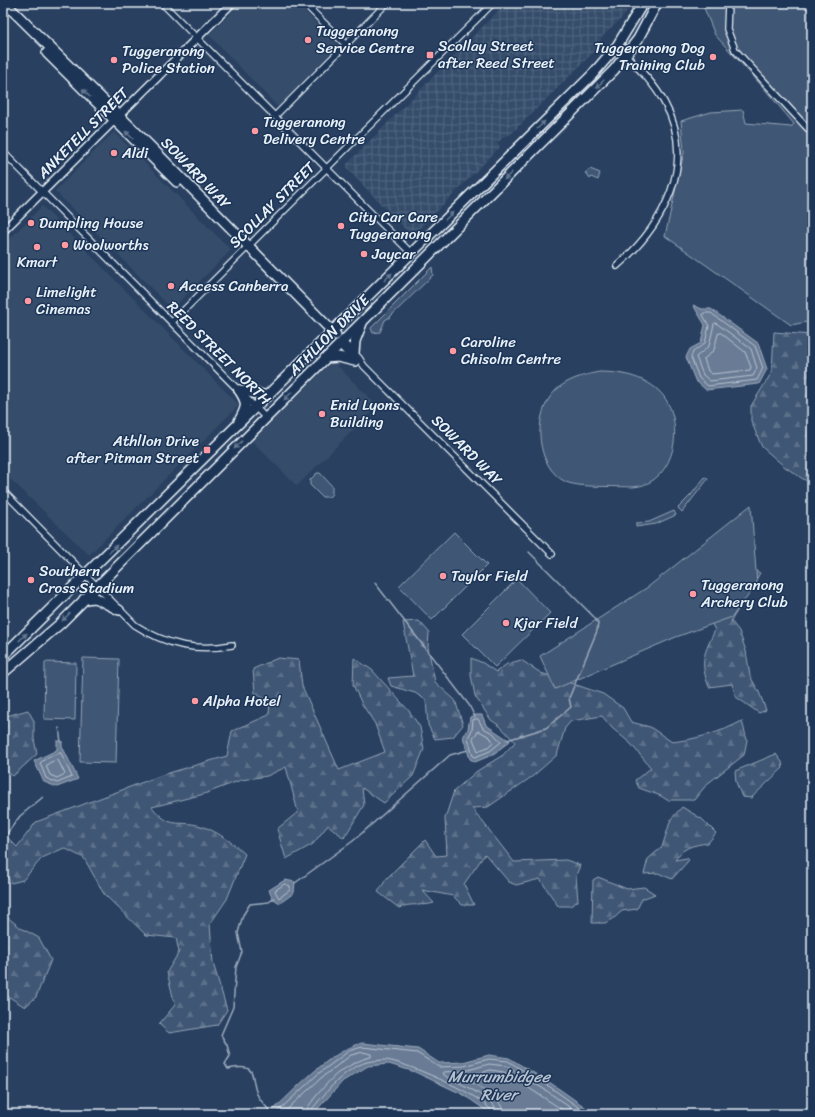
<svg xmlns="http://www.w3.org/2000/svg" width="815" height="1117" viewBox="0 0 815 1117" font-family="Sriracha,sans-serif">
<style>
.built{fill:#364d6b}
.industrial{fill:url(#industrial-grid)}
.forest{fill:url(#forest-firs);stroke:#94a4b6}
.green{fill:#415774;stroke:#94a4b6}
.water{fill:#6b7c95;stroke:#9dabbd}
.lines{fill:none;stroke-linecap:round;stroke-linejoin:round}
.shore{stroke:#b6c2d0;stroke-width:1}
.stream{stroke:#9dabbd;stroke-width:1.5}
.minor-casing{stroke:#e8f1f8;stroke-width:8}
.tertiary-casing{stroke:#e8f1f8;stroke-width:10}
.primary-casing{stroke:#e8f1f8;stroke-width:12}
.minor{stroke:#1d3557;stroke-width:5.5}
.tertiary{stroke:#1d3557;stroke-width:7}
.primary{stroke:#1d3557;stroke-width:9}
.oneway{fill:#64778f}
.poi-dot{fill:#ff9aa2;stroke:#1d3557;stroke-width:1.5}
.labels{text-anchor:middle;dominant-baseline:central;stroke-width:3;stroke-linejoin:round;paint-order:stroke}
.poi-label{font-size:15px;fill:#e8f1f8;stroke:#1d3557;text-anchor:start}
.street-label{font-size:15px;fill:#e8f1f8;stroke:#1d3557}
.water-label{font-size:16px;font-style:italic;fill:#b6c2d0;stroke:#1d3557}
</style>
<defs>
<pattern id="industrial-grid" width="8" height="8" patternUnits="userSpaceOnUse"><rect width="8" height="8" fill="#364d6b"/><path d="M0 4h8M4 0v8" fill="none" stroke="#536781"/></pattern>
<pattern id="forest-firs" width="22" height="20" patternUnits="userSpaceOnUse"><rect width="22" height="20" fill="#415774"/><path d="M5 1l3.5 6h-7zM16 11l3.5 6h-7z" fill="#5c7089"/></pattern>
</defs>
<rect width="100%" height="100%" fill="#294061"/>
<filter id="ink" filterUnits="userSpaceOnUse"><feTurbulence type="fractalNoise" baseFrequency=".025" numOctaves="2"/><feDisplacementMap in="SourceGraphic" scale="8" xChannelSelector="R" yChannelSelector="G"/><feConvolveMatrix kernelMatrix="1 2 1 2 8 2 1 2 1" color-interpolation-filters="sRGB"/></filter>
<g filter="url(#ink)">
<!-- built -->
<g class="built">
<path d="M241,3H296L338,45L278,107L209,35Z"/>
<path d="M114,132L231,250L172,309L55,191Z"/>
<path d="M42,206L239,405L89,555L3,472V246Z"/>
<path d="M333,361L377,406L297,486L252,441Z"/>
</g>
<!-- industrial -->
<path class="industrial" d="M506,3H631L624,16L601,38L598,48L510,135L505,136L497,143L500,147L418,230L409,233L348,170L347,164Z"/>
<!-- forest -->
<g class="forest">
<path d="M774,332L812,335V483L803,479L785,467L762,447L751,421V406L772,372Z"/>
<path d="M749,568L760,573L731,621L739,631L746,651L750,676L759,692L766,710L759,713L736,697L732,684L709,687C699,661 704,654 715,630L708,617Z"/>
<path d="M419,621L429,632L428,647L435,682L455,700L463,725L453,737L435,739L428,725L426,700L415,693L391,686L388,678L413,676L403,622Z"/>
<path d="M278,658L299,660L302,686L339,770L385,752L375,724L362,704L353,685L354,658L372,670L409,711L420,727L424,749L413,776L384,803L362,788L364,805L344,838L328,825L313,844L286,859L277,829L298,812L286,767L267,776L241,780L204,794L152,807C172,831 177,819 201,826C217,831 233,843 245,854L227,899L210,924L213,963L227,1010L217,1025L169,1033L159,1024L175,1005L167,972L179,952L176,938L146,935L104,894L84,858L64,848L42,858L23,880L11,883L5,873L8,857L3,856V833L17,847L36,822L162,775L227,756L232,731L269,715L270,702L255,693L253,669Z"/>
<path d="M471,658L483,663L496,672L507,664L521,660L541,673L603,694L623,708L631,722L650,727L672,742C696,739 720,733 742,721L747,740L744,755L707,784L694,800H667L661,796L639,788L635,780L651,768L631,744L612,728L602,716L571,721L565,728L557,755L533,776L488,807L472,808L514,862L566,860L580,865L576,876L578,901L570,906H558L540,879L516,885L509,882L485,854L464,884L474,905H462L453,896L422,890L434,903C422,907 411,902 399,908L378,892L387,878L425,840L436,856L447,855L445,818L454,791L477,771L503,755L515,742L500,726L491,720L475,696L471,675Z"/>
<path d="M28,710L34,721V739L37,754L13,776L3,769V717Z"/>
<path d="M776,754L782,762L783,768L751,798L742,797L736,782L735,771Z"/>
<path d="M682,807L702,819L716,833L708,843C693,845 683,847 675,860L687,858L689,860L672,879L658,873L644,874L648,859L662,847L671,819Z"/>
<path d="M598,877L627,889L644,887L655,894L642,899L637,909L622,911L613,919L605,923H592L593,880Z"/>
<path d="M3,914L21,928L39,938L51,960L36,997L25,1007L3,993Z"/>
</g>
<!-- green -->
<g class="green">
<path d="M702,3H812V321L791,325L665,236L684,152L681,121L711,112L743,110L746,123L791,127L794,124L762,86L715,35Z"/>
<path d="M590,169L600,173L598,180L591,177L590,179L585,173Z"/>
<path d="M432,267L433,275L390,317L385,320L380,332L373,333L371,328Z"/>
<path d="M599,372C620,372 643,376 659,391C687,418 677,484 633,487C616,486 580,488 566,482C535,467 532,414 555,391C567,379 584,375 599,372Z"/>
<path d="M317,473H320L332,486V494L329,497H322L310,485V480Z"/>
<path d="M705,477L708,479L682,512L678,508L691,495Z"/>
<path d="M751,505L757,584L732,617L676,637L555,689L540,656L648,587Z"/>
<path d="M674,511L676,515L656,524L636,527V523L649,522Z"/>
<path d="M454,532L487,565L432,620L399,586Z"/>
<path d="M517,579L550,613L495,667L462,634Z"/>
<path d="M83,658L119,659L116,763L80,762Z"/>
<path d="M45,662L76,663L75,720L44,719Z"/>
</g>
<!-- water -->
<g class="water">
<path d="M693,305L702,309H711L758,343L767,369L759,384L706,390L695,380L686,357L690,349L701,343L705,325Z"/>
<path d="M475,715H482L486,725L510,741L492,755L475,762L470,759L463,737L468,729L470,717Z"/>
<path d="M57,741H62V746L78,779L57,787L44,782L34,761L57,750Z"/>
<path d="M285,880L295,882L294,893L280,903L272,898L269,890Z"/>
<path d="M362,1043L418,1049L439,1063L463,1062L489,1055L509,1058L552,1084L595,1114H491L464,1095L415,1072L389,1064L368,1066L343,1081L313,1114H269C295,1090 327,1053 362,1043Z"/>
</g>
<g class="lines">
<!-- shore -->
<g class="shore">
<path d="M704,313H711L755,346L763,368L757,380L708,386L699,378L691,357L693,352L705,343L709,326L703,315Z"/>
<path d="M716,323L751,349L757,368L753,376L710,381L703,375L696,357L709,346L714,324Z"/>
<path d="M721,333L745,352L751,367L750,370L712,374L708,371L704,359L714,350L718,334Z"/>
<path d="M478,719L483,728L493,733L501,742L490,751L475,757L473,756L468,738L472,730L473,720Z"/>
<path d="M479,731L490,737L493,742L488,747L478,751L473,739Z"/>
<path d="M61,753L72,777L57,783L46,778L40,763L48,757Z"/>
<path d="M58,760L65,774L57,778L50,775L46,766L49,763Z"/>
<path d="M285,884L290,886V890L279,898L275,891Z"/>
<path d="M275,1114L318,1074L349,1051L362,1047L417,1053L439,1067L464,1066L489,1059L508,1061L550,1087L588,1114"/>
<path d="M282,1114L321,1078L351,1055L363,1052L371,1054V1057C360,1059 347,1067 338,1073C330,1079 306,1106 305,1114"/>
<path d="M310,1114L311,1110C327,1092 343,1069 367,1062C373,1061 385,1059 391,1061C408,1064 491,1098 493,1114"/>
<path d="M498,1114C497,1099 456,1082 444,1075L443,1072L465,1071L489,1064L506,1066L547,1091L579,1114"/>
<path d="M504,1114C503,1099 479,1086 467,1080V1077L490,1070L504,1072L569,1114"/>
</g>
<!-- stream -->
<g class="stream">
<path d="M375,583L469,705L475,717"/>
<path d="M59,728L61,742"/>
<path d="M507,740L546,728L571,707L569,698L597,631L598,623L593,616L529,552"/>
<path d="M3,839L20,816L43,797"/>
<path d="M295,883L353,841L450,755L468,750"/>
<path d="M272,1114C268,1108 260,1101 257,1094C249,1075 260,1063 228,1069L225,1064L230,1056L227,1045L221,1035L233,1007L236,967L242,952L238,933L243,915L250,904L269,902L274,898"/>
</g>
<!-- minor casing -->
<g class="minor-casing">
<g id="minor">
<path d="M162,3L411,253"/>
<path d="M304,3L346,45"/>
<path d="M728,3L727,29L735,50L812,133"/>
<path d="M617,46C634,64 652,80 664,102C698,162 664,225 617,266"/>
<path d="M275,116L387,3"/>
<path d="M3,152L266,418"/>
<path d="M172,322L493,3"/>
<path d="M342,341L359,358L364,366L552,554"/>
<path d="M339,345L353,359"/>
<path d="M3,491L135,625C166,645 196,652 232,645"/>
<path d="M3,645L9,651"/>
</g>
</g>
<!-- tertiary casing -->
<g class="tertiary-casing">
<path id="tertiary" d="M3,231L232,3"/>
</g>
<!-- primary casing -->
<g class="primary-casing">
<g id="primary">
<path d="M5,3L149,145L336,335"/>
<path d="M47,53L177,182"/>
<path d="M354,353L355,341L362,323"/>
<path d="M325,358L338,357L355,361"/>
<path d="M239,390C248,403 247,407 239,421"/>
<path d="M239,390L268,396"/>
<path d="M84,599L95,598L119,610"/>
<path d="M3,656L592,75L617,46L643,3"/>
<path d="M3,673L61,623L614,70L638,39L657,3"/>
</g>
</g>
<!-- minor -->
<use href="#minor" class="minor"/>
<!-- tertiary -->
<use href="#tertiary" class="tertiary"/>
<!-- primary -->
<use href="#primary" class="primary"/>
</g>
<!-- one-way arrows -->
<defs><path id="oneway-solid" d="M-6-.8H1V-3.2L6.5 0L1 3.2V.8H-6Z"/></defs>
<g class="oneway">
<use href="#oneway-solid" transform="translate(600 84) rotate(135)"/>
<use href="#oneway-solid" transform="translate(86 93) rotate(-135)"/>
<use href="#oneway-solid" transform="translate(541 125) rotate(-45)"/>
<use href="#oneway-solid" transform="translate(129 135) rotate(-135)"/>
<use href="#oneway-solid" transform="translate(508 176) rotate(135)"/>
<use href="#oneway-solid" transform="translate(449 216) rotate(-45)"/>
<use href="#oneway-solid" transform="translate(388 277) rotate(-45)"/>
<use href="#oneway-solid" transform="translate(288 396) rotate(135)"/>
<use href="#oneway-solid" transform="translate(238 445) rotate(135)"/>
<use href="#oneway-solid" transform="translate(113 549) rotate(-45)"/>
<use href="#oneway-solid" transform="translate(66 617) rotate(135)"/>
<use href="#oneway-solid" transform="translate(23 637) rotate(-44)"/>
</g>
</g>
<!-- markers -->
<g class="poi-dot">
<circle cx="308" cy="40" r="4"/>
<rect x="426" y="51" width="8" height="8" rx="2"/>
<circle cx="713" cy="57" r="4"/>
<circle cx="114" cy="60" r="4"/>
<circle cx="255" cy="131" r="4"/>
<circle cx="114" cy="153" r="4"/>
<circle cx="31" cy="223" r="4"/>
<circle cx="341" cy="226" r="4"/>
<circle cx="65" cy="245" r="4"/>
<circle cx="37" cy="247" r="4"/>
<circle cx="364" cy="254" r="4"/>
<circle cx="171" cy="286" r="4"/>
<circle cx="28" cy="301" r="4"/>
<circle cx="453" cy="351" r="4"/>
<circle cx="322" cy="414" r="4"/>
<rect x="203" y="446" width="8" height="8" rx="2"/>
<circle cx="443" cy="576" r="4"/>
<circle cx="31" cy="580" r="4"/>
<circle cx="693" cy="594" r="4"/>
<circle cx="506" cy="623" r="4"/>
<circle cx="195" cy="701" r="4"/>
</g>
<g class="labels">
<!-- poi labels -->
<g class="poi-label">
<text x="316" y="31">Tuggeranong<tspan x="316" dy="17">Service Centre</tspan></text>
<text x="438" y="46">Scollay Street<tspan x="438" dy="17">after Reed Street</tspan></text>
<text x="705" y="48" text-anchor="end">Tuggeranong Dog<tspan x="705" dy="17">Training Club</tspan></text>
<text x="122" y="51">Tuggeranong<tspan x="122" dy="17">Police Station</tspan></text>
<text x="263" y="122">Tuggeranong<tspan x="263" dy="17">Delivery Centre</tspan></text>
<text x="122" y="153">Aldi</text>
<text x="349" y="217">City Car Care<tspan x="349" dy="17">Tuggeranong</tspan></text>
<text x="39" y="223">Dumpling House</text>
<text x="73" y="245">Woolworths</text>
<text x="372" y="254">Jaycar</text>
<text x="37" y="262" text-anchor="middle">Kmart</text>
<text x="179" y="286">Access Canberra</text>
<text x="36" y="292">Limelight<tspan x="36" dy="17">Cinemas</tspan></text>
<text x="461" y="342">Caroline<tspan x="461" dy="17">Chisolm Centre</tspan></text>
<text x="330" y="405">Enid Lyons<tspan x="330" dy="17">Building</tspan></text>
<text x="199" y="441" text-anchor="end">Athllon Drive<tspan x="199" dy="17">after Pitman Street</tspan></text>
<text x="39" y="571">Southern<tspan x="39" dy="17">Cross Stadium</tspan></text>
<text x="451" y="576">Taylor Field</text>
<text x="701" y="585">Tuggeranong<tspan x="701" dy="17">Archery Club</tspan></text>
<text x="514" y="623">Kjar Field</text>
<text x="203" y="701">Alpha Hotel</text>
</g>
<!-- street labels -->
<g class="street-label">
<text transform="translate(83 133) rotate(-45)">ANKETELL STREET</text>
<text transform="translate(196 173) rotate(46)">SOWARD WAY</text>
<text transform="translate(272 205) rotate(-45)">SCOLLAY STREET</text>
<text transform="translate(329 335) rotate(-45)">ATHLLON DRIVE</text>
<text transform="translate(219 353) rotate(45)">REED STREET NORTH</text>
<text transform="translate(467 450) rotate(45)">SOWARD WAY</text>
</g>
<!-- water labels -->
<g class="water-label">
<text x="499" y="1076">Murrumbidgee<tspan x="499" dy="18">River</tspan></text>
</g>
</g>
<!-- margin -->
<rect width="815" height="1117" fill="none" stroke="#1d3557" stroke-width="16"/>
<rect x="8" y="8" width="799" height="1101" fill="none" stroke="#e8f1f8" stroke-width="1.5" filter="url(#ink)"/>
</svg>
